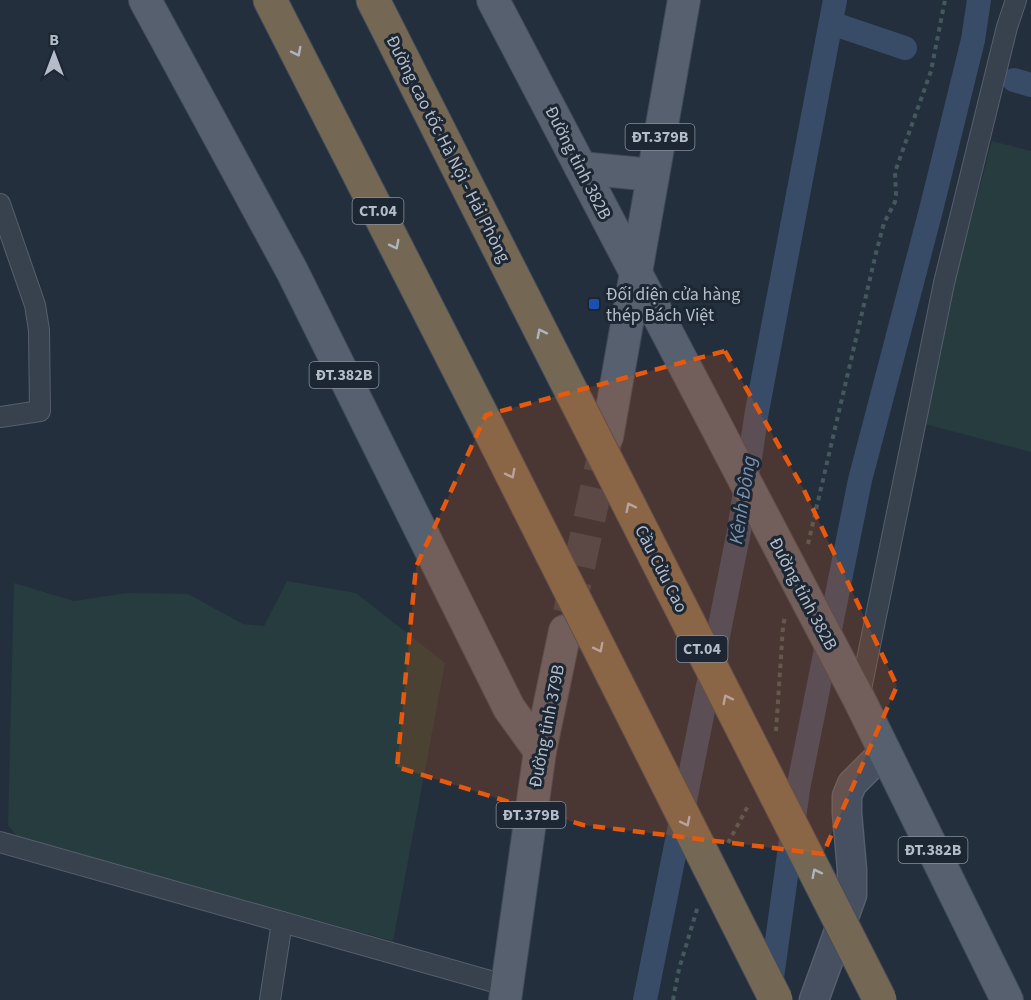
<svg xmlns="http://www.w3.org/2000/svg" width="1031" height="1000" viewBox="0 0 1031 1000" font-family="'Source Sans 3',sans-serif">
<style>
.green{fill:#263c3f}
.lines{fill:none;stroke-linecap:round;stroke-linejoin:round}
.canal{stroke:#394c67;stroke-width:24}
.primary-tunnel{stroke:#3a4453;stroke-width:32;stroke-dasharray:32 16;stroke-linecap:butt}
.minor-casing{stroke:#565f6c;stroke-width:22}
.secondary-casing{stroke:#565f6c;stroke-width:31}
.primary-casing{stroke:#414a57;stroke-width:34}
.motorway-casing{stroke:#434c59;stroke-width:35}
.path{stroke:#44595c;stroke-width:4;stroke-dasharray:4.5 4.5;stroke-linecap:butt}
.minor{stroke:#38414e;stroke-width:20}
.secondary{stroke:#465061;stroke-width:28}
.primary{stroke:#56606e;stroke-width:32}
.motorway{stroke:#746855;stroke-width:33}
.motorway-bridge-casing{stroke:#434c59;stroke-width:35;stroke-linecap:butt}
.motorway-bridge{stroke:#746855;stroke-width:33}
.oneway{stroke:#aeb4bd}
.marked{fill:#e8590c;fill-opacity:0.2;stroke:#e8590c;stroke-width:4.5;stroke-dasharray:12 8;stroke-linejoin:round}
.transit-dot{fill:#1a4fb4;stroke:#1d2633;stroke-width:2}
.labels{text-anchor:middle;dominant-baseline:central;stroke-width:6;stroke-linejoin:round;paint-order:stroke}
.shield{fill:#1d2633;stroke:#878f9c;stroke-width:1.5}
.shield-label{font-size:16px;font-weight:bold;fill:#b4bcc9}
.street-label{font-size:18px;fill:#b4bcc9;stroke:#1d2633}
.poi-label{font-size:18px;fill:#b4bcc9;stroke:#1d2633;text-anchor:start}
.water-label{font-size:20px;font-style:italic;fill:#7c92b1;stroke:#1d2633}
</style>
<rect width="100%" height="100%" fill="#242f3e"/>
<!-- green -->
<g class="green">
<path d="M992,141L1031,151V452L917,422Z"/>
<path d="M287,581L356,593L445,663L393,941L19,839L8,825L14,583L74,601L127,593L188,594L243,624L264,626Z"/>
</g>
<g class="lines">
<!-- canal -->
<g class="canal">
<path d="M831,23L905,48"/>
<path d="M1014,80L1031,85"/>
<path d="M770,992L798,789L860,480L932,206L973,40L979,0"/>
<path d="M645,1000L739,531L757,411L835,0"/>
</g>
<!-- primary-tunnel -->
<path class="primary-tunnel" d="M569,613L607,438"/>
<!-- minor casing -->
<g class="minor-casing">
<g id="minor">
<path d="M0,204L35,305L39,330L40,411L0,417"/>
<path d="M859,699L944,283L1007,27L1016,0"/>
<path d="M0,842L508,986"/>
<path d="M270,1000L282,922"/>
</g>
</g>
<!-- secondary casing -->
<g class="secondary-casing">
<path id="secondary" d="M814,1000L852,895V870L847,813V796L852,784L885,751"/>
</g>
<!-- primary casing -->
<g class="primary-casing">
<g id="primary">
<path d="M145,0L292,271L509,708L540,751"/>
<path d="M493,0L859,699L1007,1000"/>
<path d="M581,168L653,175"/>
<path d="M607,437L684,0"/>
<path d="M505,1000L540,751L565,631"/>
</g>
</g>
<!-- motorway casing -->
<g class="motorway-casing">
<g id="motorway">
<path d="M270,0L485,421"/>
<path d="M373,0L524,298"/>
</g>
</g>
<!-- path -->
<g class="path">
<path d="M808,544L876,253L884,223L895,202L896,195L895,172L931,71L945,0"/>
<path d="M776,731L783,627L785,616"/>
<path d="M728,843L749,804"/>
<path d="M673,1000L679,969L698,906"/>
</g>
<!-- minor -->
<use href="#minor" class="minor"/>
<!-- secondary -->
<use href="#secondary" class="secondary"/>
<!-- primary -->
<use href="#primary" class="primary"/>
<!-- motorway -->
<use href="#motorway" class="motorway"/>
<!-- motorway-bridge casing -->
<g class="motorway-bridge-casing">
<g id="motorway-bridge">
<path d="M524,298L880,1000"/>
<path d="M485,421L776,1000"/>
</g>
</g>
<!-- motorway-bridge -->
<use href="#motorway-bridge" class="motorway-bridge"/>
</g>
<!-- one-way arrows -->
<defs><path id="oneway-chevron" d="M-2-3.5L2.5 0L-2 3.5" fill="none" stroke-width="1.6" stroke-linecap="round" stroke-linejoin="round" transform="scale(1.5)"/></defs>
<g class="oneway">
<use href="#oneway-chevron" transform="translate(297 52) rotate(63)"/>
<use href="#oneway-chevron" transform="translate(395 245) rotate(63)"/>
<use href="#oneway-chevron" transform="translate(541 333) rotate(-117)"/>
<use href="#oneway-chevron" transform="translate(511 474) rotate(63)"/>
<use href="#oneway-chevron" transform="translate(630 507) rotate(-117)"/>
<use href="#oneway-chevron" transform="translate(599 648) rotate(63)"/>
<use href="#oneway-chevron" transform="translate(727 699) rotate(-117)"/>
<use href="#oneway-chevron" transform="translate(686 822) rotate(63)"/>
<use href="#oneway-chevron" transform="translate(816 873) rotate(-117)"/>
</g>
<!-- marked area -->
<path class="marked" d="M725,351L804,490L897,686L823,854L583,825L397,767L416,567L486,415Z"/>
<!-- markers -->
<rect class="transit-dot" x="588" y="298" width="12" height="12" rx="3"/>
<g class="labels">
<!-- shield labels -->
<g class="shield">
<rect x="625.5" y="124" width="69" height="26" rx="4.5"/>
<rect x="352.5" y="198" width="51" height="26" rx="4.5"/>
<rect x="309.5" y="362" width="69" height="26" rx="4.5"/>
<rect x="676.5" y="636" width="51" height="26" rx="4.5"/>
<rect x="496.5" y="802" width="69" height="26" rx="4.5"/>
<rect x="898.5" y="837" width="69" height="26" rx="4.5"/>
</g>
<g class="shield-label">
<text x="660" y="137">ĐT.379B</text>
<text x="378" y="211">CT.04</text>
<text x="344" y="375">ĐT.382B</text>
<text x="702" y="649">CT.04</text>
<text x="531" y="815">ĐT.379B</text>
<text x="933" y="850">ĐT.382B</text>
</g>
<!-- street labels -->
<g class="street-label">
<text transform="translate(448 149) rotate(63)">Đường cao tốc Hà Nội - Hải Phòng</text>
<text transform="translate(578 163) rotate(63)">Đường tỉnh 382B</text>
<text transform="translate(661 569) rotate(63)">Cầu Cửu Cao</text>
<text transform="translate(803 594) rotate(62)">Đường tỉnh 382B</text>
<text transform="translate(547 726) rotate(-79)">Đường tỉnh 379B</text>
</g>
<!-- poi labels -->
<g class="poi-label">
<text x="606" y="294">Đối diện cửa hàng<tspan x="606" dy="21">thép Bách Việt</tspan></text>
</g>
<!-- water labels -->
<g class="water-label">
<text transform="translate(743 500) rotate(-81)">Kênh Đông</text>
</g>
</g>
<!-- north arrow -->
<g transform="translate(54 54)" stroke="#1d2633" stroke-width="4.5" paint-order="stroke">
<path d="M0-4.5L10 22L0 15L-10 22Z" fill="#b4bcc9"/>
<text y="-9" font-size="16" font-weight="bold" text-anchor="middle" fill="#b4bcc9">B</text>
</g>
</svg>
